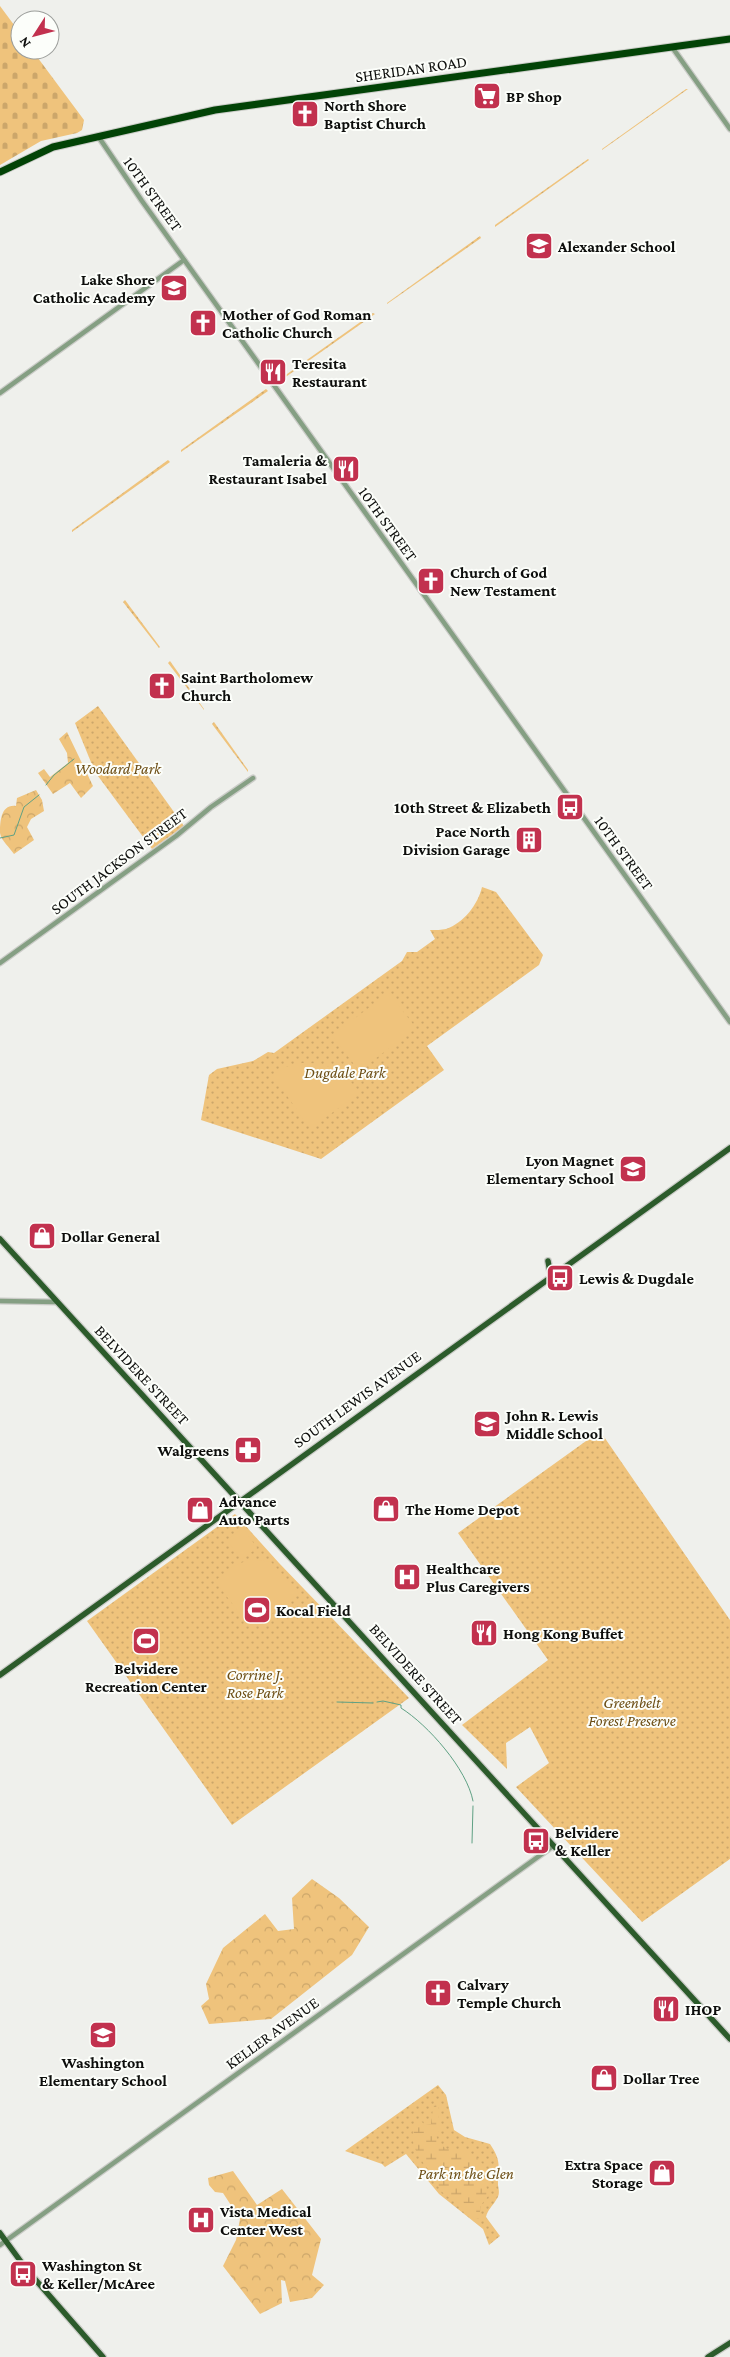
<svg xmlns="http://www.w3.org/2000/svg" width="730" height="2357" viewBox="0 0 730 2357" font-family="'Crimson Pro',serif">
<style>
.grass{fill:url(#grass-dots)}
.forest{fill:url(#forest-crowns)}
.wetland{fill:url(#wetland-marsh)}
.cemetery{fill:url(#cemetery-stones)}
.pitch{fill:#efc37c}
.lines{fill:none;stroke-linecap:round;stroke-linejoin:round}
.stream{stroke:#5fa184;stroke-width:1}
.minor-casing{stroke:#cbccc8;stroke-width:7}
.major-casing{stroke:#cbccc8;stroke-width:8}
.highway-casing{stroke:#cbccc8;stroke-width:9}
.minor{stroke:#859f83;stroke-width:4.5}
.major{stroke:#2c5b2b;stroke-width:5.5}
.highway{stroke:#024306;stroke-width:7}
.labels{text-anchor:middle;dominant-baseline:central;stroke-width:4;stroke-linejoin:round;paint-order:stroke}
.street-label{font-size:16px;fill:#0d0e0c;stroke:#fcfefa}
.poi-label{font-size:16px;font-weight:bold;fill:#0d0e0c;stroke:#fcfefa;text-anchor:start}
.park-label{font-size:16px;font-style:italic;fill:#6d4e15;stroke:#fcfefa}
</style>
<defs>
<pattern id="grass-dots" width="8" height="8" patternUnits="userSpaceOnUse" patternTransform="scale(1.25)"><rect width="8" height="8" fill="#efc37c"/><path d="M2 2h.1M6 6h.1" fill="none" stroke="#cca66a" stroke-width="1.8" stroke-linecap="round"/></pattern>
<pattern id="forest-crowns" width="20" height="18" patternUnits="userSpaceOnUse" patternTransform="scale(1.25)"><rect width="20" height="18" fill="#efc37c"/><path d="M2 6a3 3 0 1 1 6 0M12 15a3 3 0 1 1 6 0" fill="none" stroke="#cca66a"/></pattern>
<pattern id="wetland-marsh" width="20" height="14" patternUnits="userSpaceOnUse" patternTransform="scale(1.25)"><rect width="20" height="14" fill="#efc37c"/><path d="M1 5h8M5 5V1M11 12h8M15 12V8" fill="none" stroke="#cca66a"/></pattern>
<pattern id="cemetery-stones" width="16" height="16" patternUnits="userSpaceOnUse" patternTransform="scale(1.25)"><rect width="16" height="16" fill="#efc37c"/><path d="M2 7V4a2 2 0 0 1 4 0v3zM10 15v-3a2 2 0 0 1 4 0v3z" fill="#cca66a"/></pattern>
</defs>
<rect width="100%" height="100%" fill="#eff0ec"/>
<!-- grass -->
<g class="grass">
<path d="M686,89H688L602,150V149Z"/>
<path d="M588,159L589,160L495,227V225Z"/>
<path d="M480,236L481,238L387,304V303Z"/>
<path d="M373,313L375,314L280,381V379Z"/>
<path d="M266,389L268,391L181,452V450Z"/>
<path d="M168,460L170,462L72,532V530Z"/>
<path d="M125,600L160,647L159,648L123,602Z"/>
<path d="M170,661L204,709V710L168,663Z"/>
<path d="M98,706L184,826L152,849L95,772L75,723Z"/>
<path d="M214,722L248,770V772L212,724Z"/>
<path d="M482,887L496,892L543,955L539,965L427,1046L444,1070L321,1159L201,1120L209,1075L217,1069L253,1061L268,1052L274,1053L402,961L407,952H417L435,939L430,930C435,930 442,930 446,929C464,923 478,904 482,887Z"/>
<path d="M600,1431L730,1620V1859L642,1922L516,1787L549,1763L530,1727L506,1743L507,1769L462,1725L548,1660L458,1533Z"/>
<path d="M235,1514L279,1563L409,1698L232,1825L87,1621Z"/>
<path d="M438,2085L446,2095L454,2130L465,2137L490,2144C502,2162 498,2165 498,2185C499,2191 500,2195 496,2200C492,2207 488,2209 486,2217L500,2236L489,2245L483,2229L439,2194L406,2154L385,2167L382,2164L345,2151Z"/>
</g>
<!-- forest -->
<g class="forest">
<path d="M67,732L93,786L81,798L70,783L53,794L38,773L44,769L50,777L68,763L67,753L59,739Z"/>
<path d="M36,790L42,800L44,811L31,819L27,827L34,840L14,854C10,848 1,840 0,833C0,821 1,804 16,806L17,798Z"/>
<path d="M312,1879L339,1898L369,1927L352,1955L271,2019L209,2024L201,2006L209,1999L206,1984L223,1948L265,1914L278,1931L294,1929L292,1898Z"/>
<path d="M233,2171L257,2205L282,2189L321,2239L312,2275L324,2285L312,2298L290,2302L285,2281L281,2280L282,2303L260,2314L223,2266L236,2240L240,2219L223,2193L215,2192L209,2185L208,2178Z"/>
</g>
<!-- wetland -->
<path class="wetland" d="M442,2099L437,2112L442,2127L436,2135L439,2144L447,2149H459L473,2155L483,2164L487,2170L486,2186L489,2195L481,2205L479,2218L477,2219L442,2192L438,2186V2181C423,2162 405,2146 416,2121L420,2120L425,2125L431,2124L433,2108L438,2100Z"/>
<!-- cemetery -->
<path class="cemetery" d="M0,6L20,33V50H32L84,120L82,130L77,133L41,141L0,165Z"/>
<!-- pitch -->
<g class="pitch">
<path d="M389,993L416,1028L359,1071L332,1035Z"/>
<path d="M298,1063C328,1062 342,1069 360,1093L312,1127L307,1125L273,1075L283,1068Z"/>
<path d="M243,1528L257,1548L241,1559L227,1540Z"/>
<path d="M250,1559L271,1562L299,1593L254,1628L250,1627L215,1581L232,1567Z"/>
</g>
<g class="lines">
<!-- stream -->
<g class="stream">
<path d="M46,785L54,775L74,759"/>
<path d="M0,838L14,835L24,807L39,795"/>
<path d="M337,1702L373,1703"/>
<path d="M377,1702L383,1701L401,1705V1708C428,1725 467,1769 473,1801"/>
<path d="M472,1843L473,1806"/>
</g>
<!-- minor casing -->
<g class="minor-casing">
<g id="minor">
<path d="M672,47L730,129"/>
<path d="M98,136L142,201L730,1022"/>
<path d="M0,393L184,260"/>
<path d="M0,963L176,836L211,807L253,778"/>
<path d="M0,1301L57,1302"/>
<path d="M0,2245L553,1846"/>
</g>
</g>
<!-- major casing -->
<g class="major-casing">
<g id="major">
<path d="M0,1239L730,2039"/>
<path d="M548,1261L551,1277"/>
<path d="M0,1675L730,1148"/>
<path d="M0,2233L27,2270L103,2357"/>
<path d="M708,2357L730,2343"/>
</g>
</g>
<!-- highway casing -->
<g class="highway-casing">
<path id="highway" d="M0,172L53,147L215,110L730,39"/>
</g>
<!-- minor -->
<use href="#minor" class="minor"/>
<!-- major -->
<use href="#major" class="major"/>
<!-- highway -->
<use href="#highway" class="highway"/>
</g>
<!-- icons -->
<defs>
<g id="supermarket-square" transform="scale(1.4375)"><rect x="-9" y="-9" width="18" height="18" rx="4" fill="#c2314e" stroke="#fcfefa"/><path d="M-6-5.5h2.5l.6 2H6L4.5 2H-2.5L-4.4-4H-6ZM-1.5 3.2a1.3 1.3 0 1 0 .1 0ZM3 3.2a1.3 1.3 0 1 0 .1 0Z" fill="#fff"/></g>
<g id="church-square" transform="scale(1.4375)"><rect x="-9" y="-9" width="18" height="18" rx="4" fill="#c2314e" stroke="#fcfefa"/><path d="M-1.2-6h2.4v3.5h3.3v2.4h-3.3V6h-2.4V-.1h-3.3v-2.4h3.3Z" fill="#fff"/></g>
<g id="school-square" transform="scale(1.4375)"><rect x="-9" y="-9" width="18" height="18" rx="4" fill="#c2314e" stroke="#fcfefa"/><path d="M0-5L7-2L0 1L-7-2ZM-4 1L0 2.5L4 1V4Q0 6-4 4Z" fill="#fff"/></g>
<g id="restaurant-square" transform="scale(1.4375)"><rect x="-9" y="-9" width="18" height="18" rx="4" fill="#c2314e" stroke="#fcfefa"/><path d="M-5-6h1v4h1v-4h1v4h1v-4h1v5L-1.5 .5V6h-2V.5L-5-1ZM5-6V6H3V1.5H1.5Q1.5-4 5-6Z" fill="#fff"/></g>
<g id="bus-square" transform="scale(1.4375)"><rect x="-9" y="-9" width="18" height="18" rx="4" fill="#c2314e" stroke="#fcfefa"/><path d="M-5-6H5V4H4V6H2V4H-2V6H-4V4H-5ZM-3.5-4V0h7V-4ZM-3.5 1.2v1.5H-2V1.2ZM2 1.2v1.5H3.5V1.2Z" fill="#fff"/></g>
<g id="building-square" transform="scale(1.4375)"><rect x="-9" y="-9" width="18" height="18" rx="4" fill="#c2314e" stroke="#fcfefa"/><path d="M-4-6H4V6H1V3H-1V6H-4ZM-2.5-4.3h1.7v1.8h-1.7ZM.8-4.3h1.7v1.8H.8ZM-2.5-1h1.7V.8h-1.7ZM.8-1h1.7V.8H.8Z" fill="#fff"/></g>
<g id="shop-square" transform="scale(1.4375)"><rect x="-9" y="-9" width="18" height="18" rx="4" fill="#c2314e" stroke="#fcfefa"/><path d="M-5-2.5h2.3a2.7 3.5 0 0 1 5.4 0H5L5.5 6h-11ZM-1.5-2.5h3a1.5 2.3 0 0 0-3 0Z" fill="#fff"/></g>
<g id="pharmacy-square" transform="scale(1.4375)"><rect x="-9" y="-9" width="18" height="18" rx="4" fill="#c2314e" stroke="#fcfefa"/><path d="M-2-6h4v4h4v4h-4v4h-4v-4h-4v-4h4Z" fill="#fff"/></g>
<g id="hospital-square" transform="scale(1.4375)"><rect x="-9" y="-9" width="18" height="18" rx="4" fill="#c2314e" stroke="#fcfefa"/><path d="M-5-5h3v3.5h4V-5h3V5h-3V1.5h-4V5h-3Z" fill="#fff"/></g>
<g id="stadium-square" transform="scale(1.4375)"><rect x="-9" y="-9" width="18" height="18" rx="4" fill="#c2314e" stroke="#fcfefa"/><path d="M0-5a6.5 5 0 1 0 0 10a6.5 5 0 1 0 0-10ZM-3.5-1.8h7v3.6h-7Z" fill="#fff"/></g>
</defs>
<g fill-rule="evenodd">
<use href="#supermarket-square" x="487" y="96"/>
<use href="#church-square" x="305" y="114"/>
<use href="#school-square" x="539" y="246"/>
<use href="#school-square" x="174" y="288"/>
<use href="#church-square" x="203" y="323"/>
<use href="#restaurant-square" x="273" y="372"/>
<use href="#restaurant-square" x="346" y="469"/>
<use href="#church-square" x="431" y="581"/>
<use href="#church-square" x="162" y="686"/>
<use href="#bus-square" x="570" y="807"/>
<use href="#building-square" x="529" y="840"/>
<use href="#school-square" x="633" y="1169"/>
<use href="#shop-square" x="42" y="1236"/>
<use href="#bus-square" x="560" y="1278"/>
<use href="#school-square" x="487" y="1424"/>
<use href="#pharmacy-square" x="248" y="1450"/>
<use href="#shop-square" x="386" y="1509"/>
<use href="#shop-square" x="200" y="1510"/>
<use href="#hospital-square" x="407" y="1577"/>
<use href="#stadium-square" x="257" y="1610"/>
<use href="#restaurant-square" x="484" y="1633"/>
<use href="#stadium-square" x="146" y="1641"/>
<use href="#bus-square" x="536" y="1841"/>
<use href="#church-square" x="438" y="1993"/>
<use href="#restaurant-square" x="666" y="2009"/>
<use href="#school-square" x="103" y="2035"/>
<use href="#shop-square" x="604" y="2078"/>
<use href="#shop-square" x="662" y="2173"/>
<use href="#hospital-square" x="201" y="2220"/>
<use href="#bus-square" x="23" y="2274"/>
</g>
<g class="labels">
<!-- street labels -->
<g class="street-label">
<text transform="translate(411 69) rotate(-8)">SHERIDAN ROAD</text>
<text transform="translate(153 194) rotate(54)">10TH STREET</text>
<text transform="translate(388 524) rotate(54)">10TH STREET</text>
<text transform="translate(624 853) rotate(54)">10TH STREET</text>
<text transform="translate(119 861) rotate(-37)">SOUTH JACKSON STREET</text>
<text transform="translate(142 1375) rotate(47)">BELVIDERE STREET</text>
<text transform="translate(357 1399) rotate(-36)">SOUTH LEWIS AVENUE</text>
<text transform="translate(416 1674) rotate(48)">BELVIDERE STREET</text>
<text transform="translate(272 2033) rotate(-36)">KELLER AVENUE</text>
</g>
<!-- poi labels -->
<g class="poi-label">
<text x="506" y="96">BP Shop</text>
<text x="324" y="105">North Shore<tspan x="324" dy="18">Baptist Church</tspan></text>
<text x="558" y="246">Alexander School</text>
<text x="155" y="279" text-anchor="end">Lake Shore<tspan x="155" dy="18">Catholic Academy</tspan></text>
<text x="222" y="314">Mother of God Roman<tspan x="222" dy="18">Catholic Church</tspan></text>
<text x="292" y="363">Teresita<tspan x="292" dy="18">Restaurant</tspan></text>
<text x="327" y="460" text-anchor="end">Tamaleria &amp;<tspan x="327" dy="18">Restaurant Isabel</tspan></text>
<text x="450" y="572">Church of God<tspan x="450" dy="18">New Testament</tspan></text>
<text x="181" y="677">Saint Bartholomew<tspan x="181" dy="18">Church</tspan></text>
<text x="551" y="807" text-anchor="end">10th Street &amp; Elizabeth</text>
<text x="510" y="831" text-anchor="end">Pace North<tspan x="510" dy="18">Division Garage</tspan></text>
<text x="614" y="1160" text-anchor="end">Lyon Magnet<tspan x="614" dy="18">Elementary School</tspan></text>
<text x="61" y="1236">Dollar General</text>
<text x="579" y="1278">Lewis &amp; Dugdale</text>
<text x="506" y="1415">John R. Lewis<tspan x="506" dy="18">Middle School</tspan></text>
<text x="229" y="1450" text-anchor="end">Walgreens</text>
<text x="219" y="1501">Advance<tspan x="219" dy="18">Auto Parts</tspan></text>
<text x="405" y="1509">The Home Depot</text>
<text x="426" y="1568">Healthcare<tspan x="426" dy="18">Plus Caregivers</tspan></text>
<text x="276" y="1610">Kocal Field</text>
<text x="503" y="1633">Hong Kong Buffet</text>
<text x="146" y="1668" text-anchor="middle">Belvidere<tspan x="146" dy="18">Recreation Center</tspan></text>
<text x="555" y="1832">Belvidere<tspan x="555" dy="18">&amp; Keller</tspan></text>
<text x="457" y="1984">Calvary<tspan x="457" dy="18">Temple Church</tspan></text>
<text x="685" y="2009">IHOP</text>
<text x="103" y="2062" text-anchor="middle">Washington<tspan x="103" dy="18">Elementary School</tspan></text>
<text x="623" y="2078">Dollar Tree</text>
<text x="643" y="2164" text-anchor="end">Extra Space<tspan x="643" dy="18">Storage</tspan></text>
<text x="220" y="2211">Vista Medical<tspan x="220" dy="18">Center West</tspan></text>
<text x="42" y="2265">Washington St<tspan x="42" dy="18">&amp; Keller/McAree</tspan></text>
</g>
<!-- park labels -->
<g class="park-label">
<text x="118" y="768">Woodard Park</text>
<text x="345" y="1072">Dugdale Park</text>
<text x="255" y="1674">Corrine J.<tspan x="255" dy="18">Rose Park</tspan></text>
<text x="632" y="1702">Greenbelt<tspan x="632" dy="18">Forest Preserve</tspan></text>
<text x="466" y="2173">Park in the Glen</text>
</g>
</g>
<!-- north arrow -->
<g transform="translate(35 35) rotate(234)"><circle r="24" fill="#fcfefa" stroke="#9c9e9b"/>
<path d="M0-4L9 19L0 12L-9 19Z" fill="#c2314e"/>
<text y="-8" font-size="14" font-weight="bold" text-anchor="middle" fill="#0d0e0c">N</text>
</g>
</svg>
